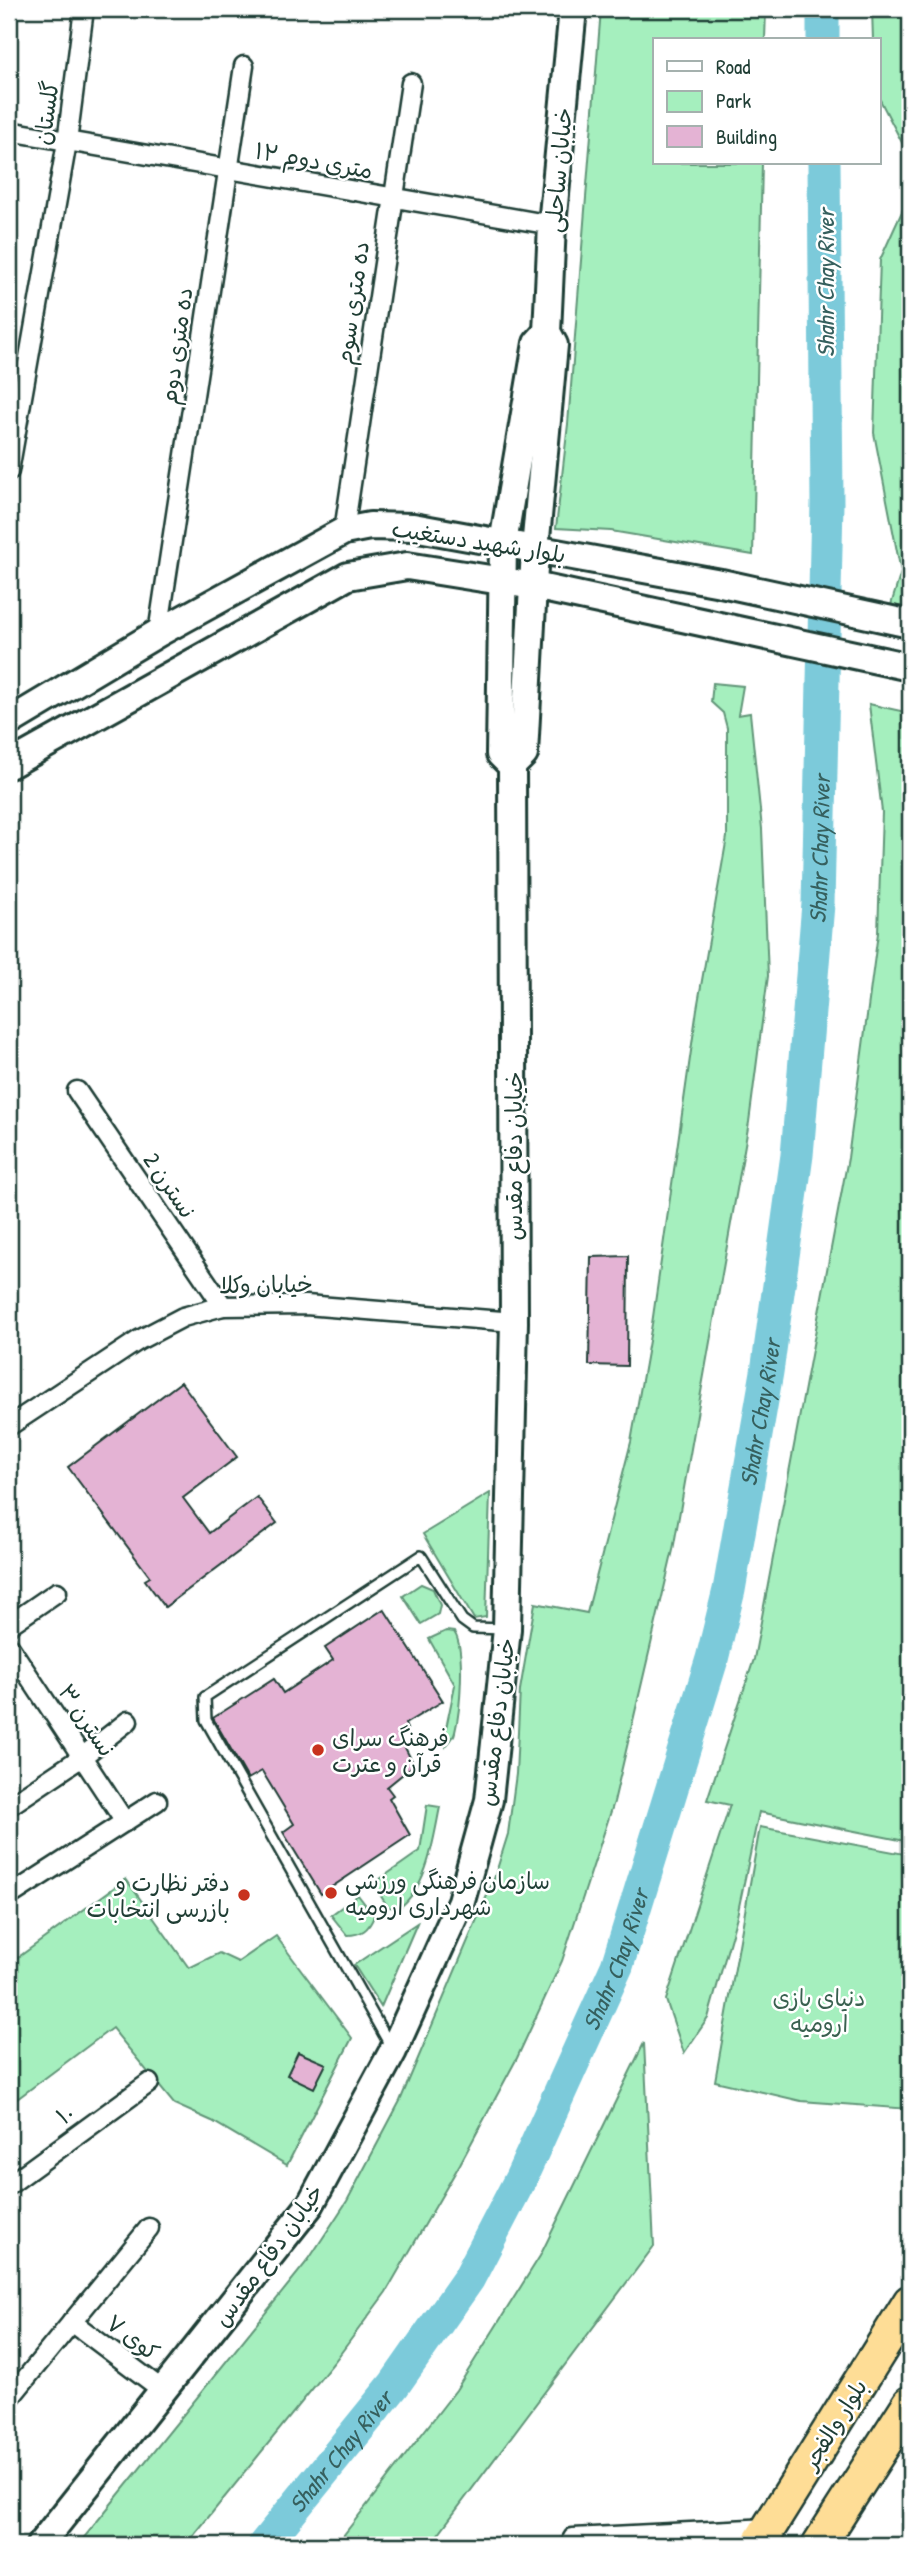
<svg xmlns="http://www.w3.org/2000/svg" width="919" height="2554" viewBox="0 0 919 2554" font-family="'Patrick Hand','Playpen Sans Arabic',sans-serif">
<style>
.green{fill:#a5efbe;stroke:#629679;stroke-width:2}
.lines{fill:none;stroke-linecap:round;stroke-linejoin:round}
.river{stroke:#7ccada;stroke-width:33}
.building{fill:#e4b3d4;stroke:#1f3d34;stroke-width:2}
.lane-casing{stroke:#1f3d34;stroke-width:14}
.street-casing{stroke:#1f3d34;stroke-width:23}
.secondary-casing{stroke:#1f3d34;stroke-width:32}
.highway-casing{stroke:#1f3d34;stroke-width:38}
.lane{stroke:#fff;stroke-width:9}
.street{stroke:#fff;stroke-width:18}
.secondary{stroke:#fff;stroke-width:26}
.highway{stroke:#fedd96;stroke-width:33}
.poi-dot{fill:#c8321e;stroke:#fff;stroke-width:2.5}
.labels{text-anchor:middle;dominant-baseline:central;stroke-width:5;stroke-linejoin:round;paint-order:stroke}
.street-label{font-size:23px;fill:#1f3d34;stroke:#fff}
.poi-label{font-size:23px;fill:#1f3d34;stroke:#fff;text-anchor:start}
.park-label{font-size:23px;fill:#3a6150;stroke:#fff}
.water-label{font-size:24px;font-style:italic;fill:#36605e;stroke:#fff}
</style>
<rect width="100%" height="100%" fill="#fff"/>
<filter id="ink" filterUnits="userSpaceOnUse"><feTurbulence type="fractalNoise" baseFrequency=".0143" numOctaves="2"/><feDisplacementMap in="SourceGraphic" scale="14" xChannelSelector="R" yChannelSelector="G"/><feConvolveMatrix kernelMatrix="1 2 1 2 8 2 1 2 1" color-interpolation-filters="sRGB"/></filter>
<g filter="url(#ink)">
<!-- green -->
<g class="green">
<path d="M601,9H766L765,40H655V163H762L753,555L611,531L556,528L568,424Z"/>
<path d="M872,9H910V158L879,98V40H873Z"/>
<path d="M910,194V608L891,605L901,572L874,433L880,260Z"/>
<path d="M713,683L743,686L738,715L750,713L762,829L768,976L749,1122L673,1550L614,1802L562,1961L517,2058L460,2164L386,2292L335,2361L186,2545H78L309,2259L347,2201L400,2101L494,1879L508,1834L516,1774L520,1690L535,1603L587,1613L631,1442L652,1324L697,1009L727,837V728L723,713L711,702Z"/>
<path d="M869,704L910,713V1842L759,1812L737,1916L708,2018L684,2053L666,2000L730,1805L707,1800L754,1659L848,1158L878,933L882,812Z"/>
<path d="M490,1493L486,1617L474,1619L423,1534Z"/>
<path d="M421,1584L433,1589L440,1605L438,1614L421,1624L403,1596Z"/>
<path d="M446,1631L454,1632C466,1648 460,1712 455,1732C454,1738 449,1742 446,1746V1728L455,1685L429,1639Z"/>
<path d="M427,1805L440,1807C433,1841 428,1886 399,1908L388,1907L373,1884L420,1851Z"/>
<path d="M760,1827L910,1855V2109L801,2101L715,2081Z"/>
<path d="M126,1879L189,1968L219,1953L238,1962L276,1936L352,2038L287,2165L212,2121L174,2104L112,2028L9,2105V1964Z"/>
<path d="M358,1895L374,1916C369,1930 361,1935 347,1935L331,1915Z"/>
<path d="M417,1923L381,2007L354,1965Z"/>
<path d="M644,2043L654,2246L430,2545H336L456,2390L540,2256Z"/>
</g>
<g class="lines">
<!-- river -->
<g class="river">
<path d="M823,9V40"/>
<path id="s1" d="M264,2545L394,2385L469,2278L521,2178L617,1966L712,1659L729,1590L767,1372L797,1155L818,904L827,503L824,163"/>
</g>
</g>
<!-- building -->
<g class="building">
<path d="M628,1256L627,1366L589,1365L591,1257Z"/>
<path d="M181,1382L237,1457L183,1498L209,1533L257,1497L277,1523L165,1607L145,1580L150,1577L68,1467Z"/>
<path d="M384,1609L443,1701L405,1724L407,1729L398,1734L414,1765L387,1787L393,1795L389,1798L410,1835L321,1894L283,1832L294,1824L262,1771L248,1779L213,1718L274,1679L283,1693L333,1660L325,1648Z"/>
<path d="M298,2052L326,2064L314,2088L287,2075Z"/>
</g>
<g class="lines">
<!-- lane casing -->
<g class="lane-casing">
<path id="lane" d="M390,2045L206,1720L205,1697L421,1556L462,1620L473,1628L506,1629"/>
</g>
<!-- street casing -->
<g class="street-casing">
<g id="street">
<path d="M9,131L552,225"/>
<path d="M9,471L67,142L84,9"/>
<path d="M344,531L411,83"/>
<path d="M158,633L244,66"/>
<path d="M77,1091L223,1306"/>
<path d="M9,1426L139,1340L183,1317L223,1306L306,1305L514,1322"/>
<path d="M9,1625L57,1592"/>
<path d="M9,1646L125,1822"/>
<path d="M9,1806L82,1757L128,1721"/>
<path d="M14,1893L157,1801"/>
<path d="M9,2185L149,2083"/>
<path d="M72,2322L165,2392"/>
<path d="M9,2399L149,2228"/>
<path d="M573,2538L769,2528"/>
</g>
</g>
<!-- secondary casing -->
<g class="secondary-casing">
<g id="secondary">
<path d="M9,722L158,633L344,531L370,526L413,527L721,583L910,624"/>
<path d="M9,765L348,576L407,566L534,586L910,667"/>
<path d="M512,766L500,754L503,543L537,343L547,332"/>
<path d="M40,2545L310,2205L393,2051L461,1901L489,1800L507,1629L514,1322L512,766L524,754L535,549L554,345L547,332L552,225L573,9"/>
</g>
</g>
<!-- highway casing -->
<g class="highway-casing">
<g id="highway">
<path d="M758,2545L910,2302"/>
<path d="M819,2545L910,2403"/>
</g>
</g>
<!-- lane -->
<use href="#lane" class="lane"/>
<!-- street -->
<use href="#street" class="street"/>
<!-- secondary -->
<use href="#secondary" class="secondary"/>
<!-- highway -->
<use href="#highway" class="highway"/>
</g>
</g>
<!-- markers -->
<g class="poi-dot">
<circle cx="318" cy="1750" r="7"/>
<circle cx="331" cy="1893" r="7"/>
<circle cx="244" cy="1895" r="7"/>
</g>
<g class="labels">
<!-- street labels -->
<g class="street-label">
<text transform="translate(46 113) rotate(-82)">گلستان</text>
<text transform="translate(314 160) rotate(10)">۱۲ متری دوم</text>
<text transform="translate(558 170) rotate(-85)">خیابان ساحلی</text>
<text transform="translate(352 303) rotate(-82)">ده متری سوم</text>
<text transform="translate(176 346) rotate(-82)">ده متری دوم</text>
<text transform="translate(479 541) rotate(9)">بلوار شهید دستغیب</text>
<text transform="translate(513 1156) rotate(-90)">خیابان دفاع مقدس</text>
<text transform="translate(170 1185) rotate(56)">نسترن 2</text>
<text transform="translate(266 1284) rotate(-1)">خیابان وکلا</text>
<text transform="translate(87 1720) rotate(56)">نسترن ۳</text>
<text transform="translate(496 1722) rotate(-83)">خیابان دفاع مقدس</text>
<text transform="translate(65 2114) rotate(-36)">۱۰</text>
<text transform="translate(268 2255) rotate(-54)">خیابان دفاع مقدس</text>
<text transform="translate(133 2337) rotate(37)">کوی ۷</text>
<text transform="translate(834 2424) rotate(-58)">بلوار والفجر</text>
</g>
<!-- poi labels -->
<g class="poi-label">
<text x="332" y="1737">فرهنگ سرای<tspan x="332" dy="26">قرآن و عترت</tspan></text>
<text x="345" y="1880">سازمان فرهنگی ورزشی<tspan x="345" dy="26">شهرداری ارومیه</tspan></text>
<text x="230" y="1882" text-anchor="end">دفتر نظارت و<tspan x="230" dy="26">بازرسی انتخابات</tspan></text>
</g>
<!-- park labels -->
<g class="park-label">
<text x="819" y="1997">دنیای بازی<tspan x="819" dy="26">ارومیه</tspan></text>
</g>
<!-- water labels -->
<g class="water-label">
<text transform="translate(825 283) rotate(-90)">Shahr Chay River</text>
<text stroke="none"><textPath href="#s1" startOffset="1822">Shahr Chay River</textPath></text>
<text stroke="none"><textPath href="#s1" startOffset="1255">Shahr Chay River</textPath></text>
<text stroke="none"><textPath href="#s1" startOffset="688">Shahr Chay River</textPath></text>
<text stroke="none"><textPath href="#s1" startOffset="121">Shahr Chay River</textPath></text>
</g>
</g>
<!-- margin -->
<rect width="919" height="2554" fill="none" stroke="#fff" stroke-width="35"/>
<rect x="18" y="18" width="884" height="2519" fill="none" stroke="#1f3d34" stroke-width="2.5" filter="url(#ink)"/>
<!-- legend -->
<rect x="653" y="38" width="228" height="126" fill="#ffffff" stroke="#a5b1ae" stroke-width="2"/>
<rect x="667" y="61" width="35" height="10" fill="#ffffff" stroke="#a5b1ae" stroke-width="2"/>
<text x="716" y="74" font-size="21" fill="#1f3d34">Road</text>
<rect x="667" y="91" width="35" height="21" fill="#a5efbe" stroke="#a5b1ae" stroke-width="2"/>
<text x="716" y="108" font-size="21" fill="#1f3d34">Park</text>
<rect x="667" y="126" width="35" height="21" fill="#e4b3d4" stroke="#a5b1ae" stroke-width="2"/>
<text x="716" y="144" font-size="21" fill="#1f3d34">Building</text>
</svg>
